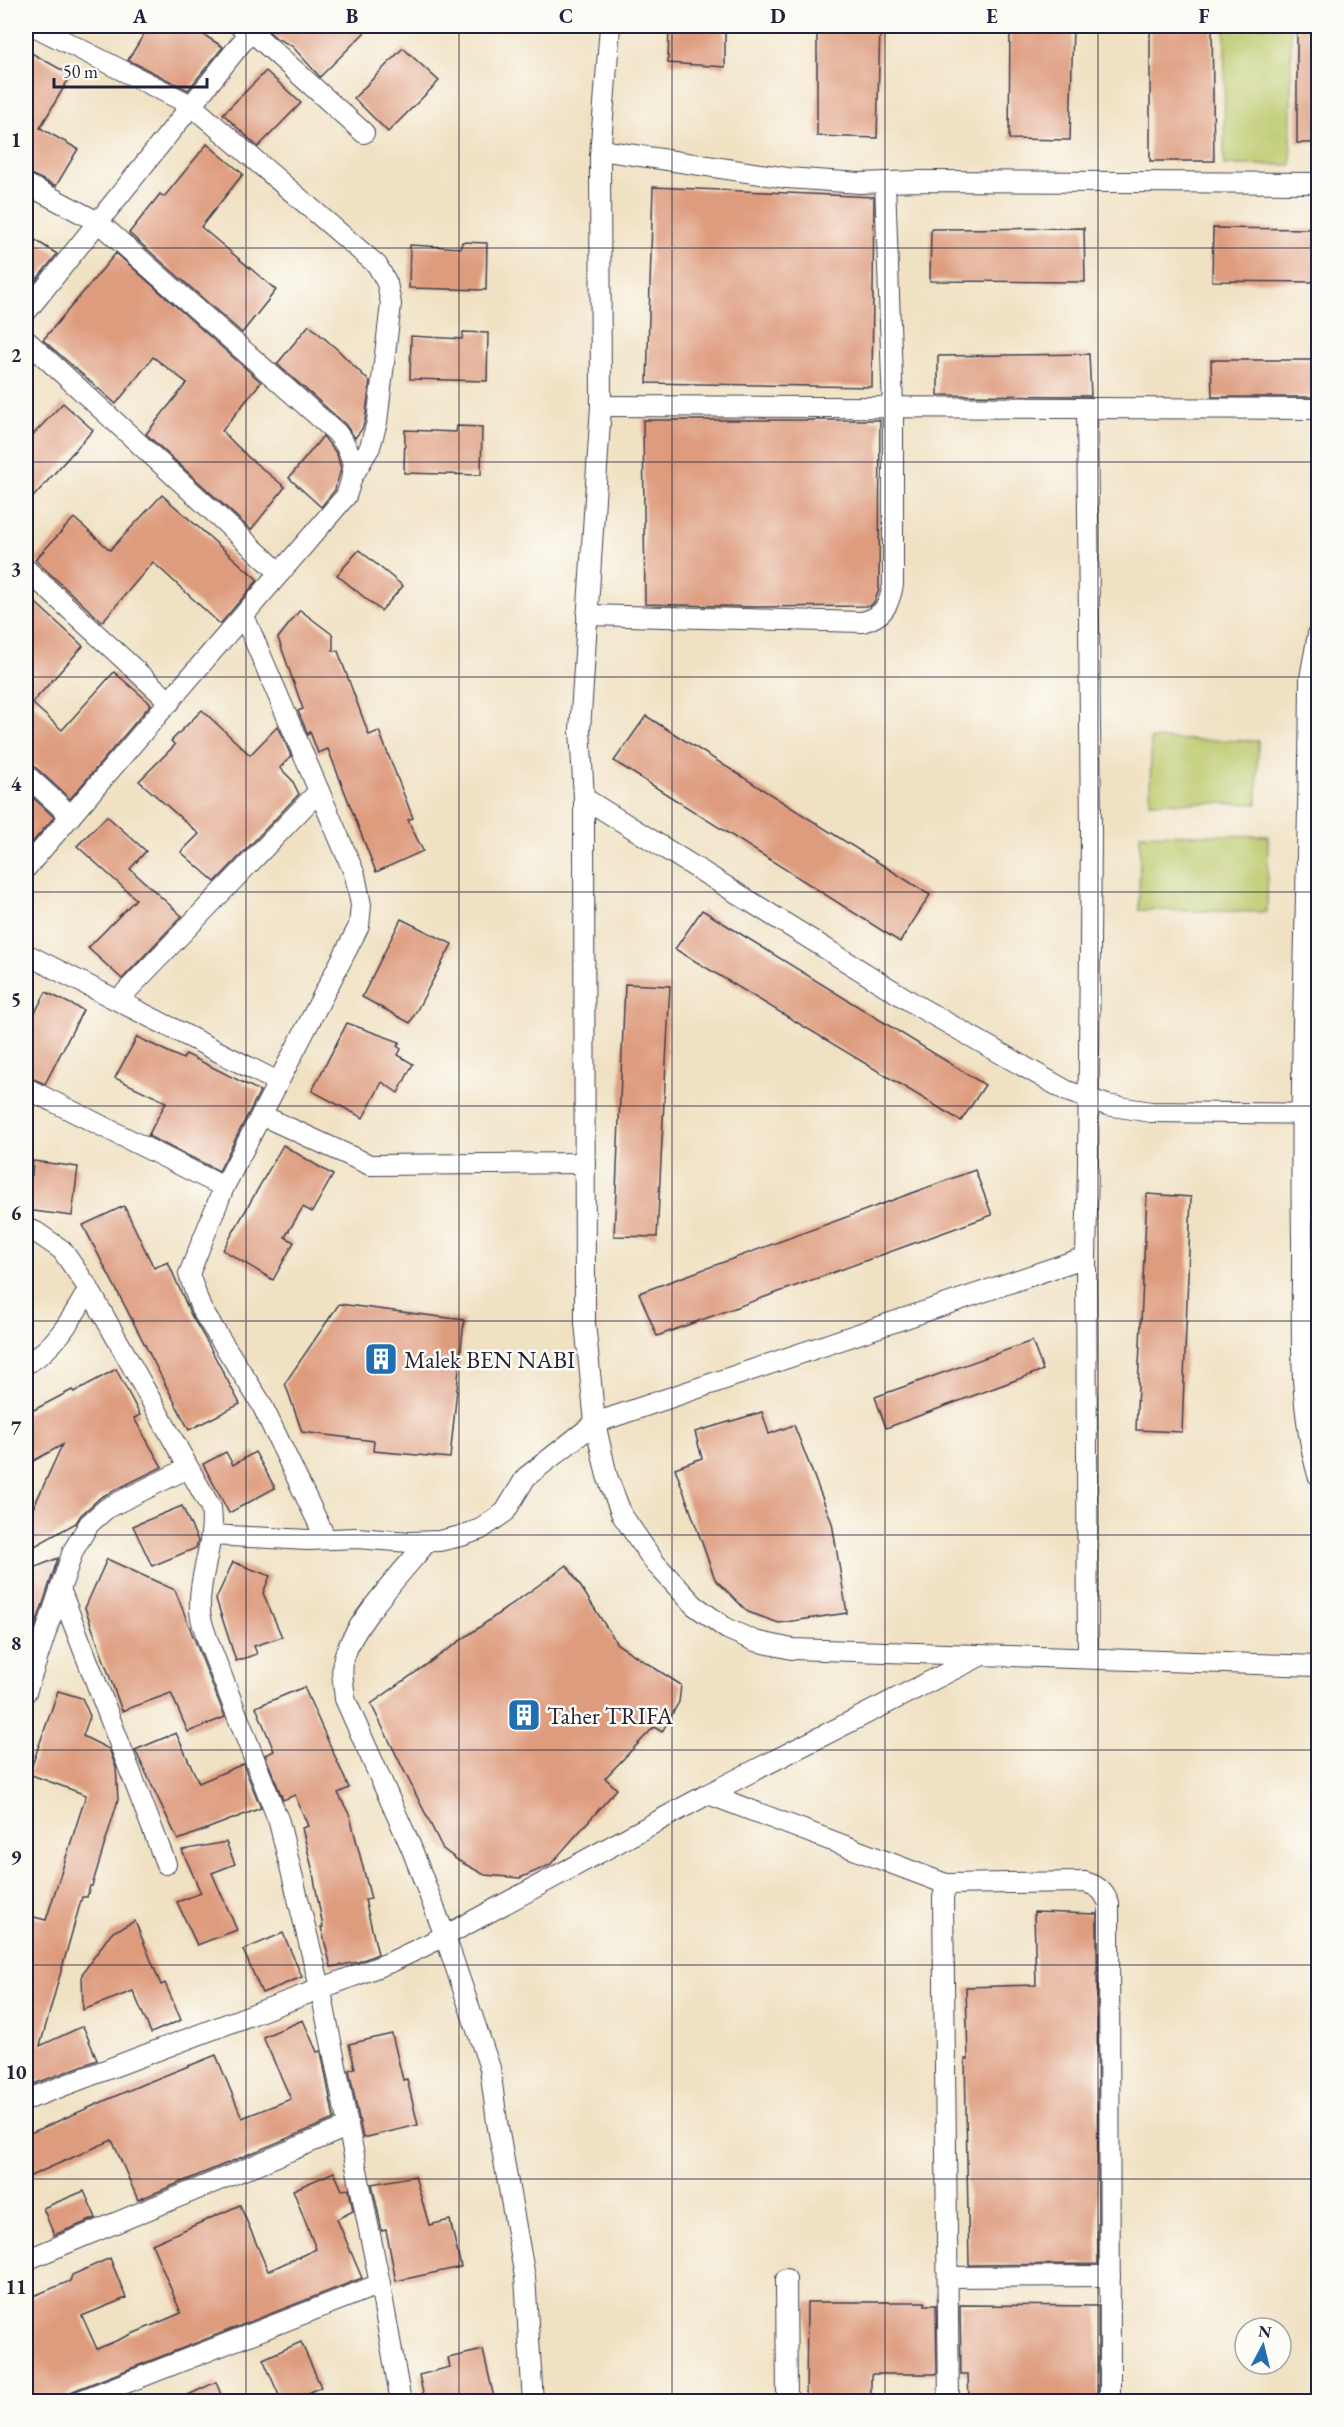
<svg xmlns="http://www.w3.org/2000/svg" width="1344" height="2427" viewBox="0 0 1344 2427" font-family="'EB Garamond',serif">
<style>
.green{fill:#bbc86a;stroke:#6e7552;stroke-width:1.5}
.building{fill:#de9c7f}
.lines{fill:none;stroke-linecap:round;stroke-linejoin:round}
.street-casing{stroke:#413f4f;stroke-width:22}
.street{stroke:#fff;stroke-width:20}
.grid{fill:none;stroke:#22223b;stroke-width:1.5;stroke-opacity:0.55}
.labels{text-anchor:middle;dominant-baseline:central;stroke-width:5;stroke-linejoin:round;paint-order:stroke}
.poi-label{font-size:24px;fill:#22223b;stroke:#fdfcf7;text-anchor:start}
.neatline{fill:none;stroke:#22223b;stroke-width:2}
.grid-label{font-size:20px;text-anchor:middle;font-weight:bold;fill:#22223b}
</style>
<rect width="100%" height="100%" fill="#fdfcf7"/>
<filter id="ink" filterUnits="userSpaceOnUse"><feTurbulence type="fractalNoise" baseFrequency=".0167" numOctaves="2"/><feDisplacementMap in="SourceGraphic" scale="12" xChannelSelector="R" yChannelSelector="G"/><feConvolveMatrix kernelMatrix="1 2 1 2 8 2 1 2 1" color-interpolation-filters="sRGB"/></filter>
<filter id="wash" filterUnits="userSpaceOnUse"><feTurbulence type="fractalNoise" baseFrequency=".008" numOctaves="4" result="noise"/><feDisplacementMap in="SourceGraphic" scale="24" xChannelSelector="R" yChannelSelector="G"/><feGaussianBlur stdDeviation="1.35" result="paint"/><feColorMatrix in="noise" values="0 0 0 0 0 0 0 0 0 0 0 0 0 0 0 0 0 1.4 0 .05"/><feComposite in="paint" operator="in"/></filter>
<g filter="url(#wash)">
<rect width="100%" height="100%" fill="#f0e1c3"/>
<!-- green -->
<g class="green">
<path d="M1225,26H1291V165H1224Z"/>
<path d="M1151,739L1258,741L1257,804L1150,802Z"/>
<path d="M1140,834L1268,836L1267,912L1139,910Z"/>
</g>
<g id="blocks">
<!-- building -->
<g class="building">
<path d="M149,26H190L223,47L188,90L128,60Z"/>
<path d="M263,26H371L320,77L292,46L276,38Z"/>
<path d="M669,26H725V67L668,63Z"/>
<path d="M817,26H880L877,138L817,136Z"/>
<path d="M1010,26H1073L1070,140L1009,139Z"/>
<path d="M1150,26H1212L1214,161H1150Z"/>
<rect x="1297" y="26" width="21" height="117"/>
<path d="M403,48L439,81L388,132L354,98Z"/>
<path d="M26,50L71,75L40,128L78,149L56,186L26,172Z"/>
<path d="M266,71L301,103L258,147L223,114Z"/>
<path d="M207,144L243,174L201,227L276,290L242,333L129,233L160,194L164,197Z"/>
<path d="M653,187L874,197L872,387L647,383Z"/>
<path d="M1084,228L1085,282L930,281L931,229Z"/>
<path d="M1213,228L1318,229V282L1212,281Z"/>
<path d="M26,234L57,254L26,293Z"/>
<path d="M462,242L487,243L486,290L409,288L410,245L461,248Z"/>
<path d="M116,253L261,382L222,431L248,457L285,487L251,530L146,434L187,383L153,357L116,404L43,340Z"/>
<path d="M309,325L338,350L370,382L365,420L362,429L355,438L345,424L277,364Z"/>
<path d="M463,332L488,333L487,381L410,379L411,336L462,339Z"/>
<path d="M1089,354L1091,396L938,395V356Z"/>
<path d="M1211,360H1318V397H1212Z"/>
<path d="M63,403L93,430L26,505V442Z"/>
<path d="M643,420H880L879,590L874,602L870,606L753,607L645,604Z"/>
<path d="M457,426L482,427L481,475L404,473L405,430L456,432Z"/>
<path d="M323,436L337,454L341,469L335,490L321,507L289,478Z"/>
<path d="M162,495L258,580L220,624L153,562L102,622L35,560L74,518L110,550Z"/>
<path d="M359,550L403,586L381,611L337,575Z"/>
<path d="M26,594L83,646L32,703L62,730L114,672L151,704L70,799L34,766L26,763Z"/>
<path d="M300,610L333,635V651H338L369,735L379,731L413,818L408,820L423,851L376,872L328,749L318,753L310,732L308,735L298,711L303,709L278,638Z"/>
<path d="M202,710L250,755L278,726L291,756L280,768L292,780L299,794L215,882L181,852L199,834L139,781L175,745L171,741Z"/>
<path d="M646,716L930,895L900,942L614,761Z"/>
<path d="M26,791L54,817L26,850Z"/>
<path d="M107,816L146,851L130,869L182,916L122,979L88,948L136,899L77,846Z"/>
<path d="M702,910L985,1085L961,1121L675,949Z"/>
<path d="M401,919L452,944L410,1023L362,997Z"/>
<path d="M625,984L670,986L657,1237L614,1236Z"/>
<path d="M46,992L83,1010L45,1084L26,1076V1029Z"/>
<path d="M347,1023L400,1042L397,1046L401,1049L398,1055L413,1064L398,1093L382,1082L363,1118L312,1091Z"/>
<path d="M137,1037L183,1059L186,1054L260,1091L219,1171L148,1136L166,1102L115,1078Z"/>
<path d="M283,1145L333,1175L312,1212L303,1207L285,1237L294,1242L273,1280L223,1250Z"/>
<path d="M33,1161L78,1167L72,1216L26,1210V1174L32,1175Z"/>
<path d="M975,1170L992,1215L657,1336L639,1293Z"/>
<path d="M1147,1194L1191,1197L1182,1432L1136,1430Z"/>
<path d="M124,1206L154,1268L168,1262L191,1315L206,1340L240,1404L189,1430L83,1225Z"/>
<path d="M339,1304L464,1320L450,1458L373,1451L374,1441L302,1432L285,1383Z"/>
<path d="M1032,1341L1043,1370L886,1428L875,1397Z"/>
<path d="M116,1369L140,1415L134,1418L162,1467L101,1497L81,1515L76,1523L26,1551V1524L62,1445L26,1465V1414L72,1390L74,1392Z"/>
<path d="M762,1412L769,1434L794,1425L832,1523L847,1613L779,1623L748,1612L715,1579L675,1468L702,1458L695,1432Z"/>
<path d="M226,1452L233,1465L255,1452L275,1488L229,1513L203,1464Z"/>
<path d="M182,1506L198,1541L196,1548L152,1566L133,1526Z"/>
<path d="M58,1558L26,1655V1571Z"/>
<path d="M107,1559L175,1590L225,1717L188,1732L171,1693L122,1711L85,1608Z"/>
<path d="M233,1562L270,1576L263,1593L282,1637L254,1646L257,1654L236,1661L216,1599Z"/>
<path d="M567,1565L617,1644L681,1685L679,1702L662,1732L654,1727L605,1778L617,1789L550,1865L520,1878L485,1875L459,1861L443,1849L371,1704Z"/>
<path d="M304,1687L349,1788L338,1793L350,1816L371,1899L365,1900L378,1954L358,1962L331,1967L321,1927H323L312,1868L302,1828L308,1826L295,1795L283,1800L265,1755L274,1751L256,1707Z"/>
<path d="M58,1691L82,1698L90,1716L83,1736L109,1749L116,1767L118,1800L92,1886H90L87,1897H82L40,2046L83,2026L97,2060L26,2087V1915L46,1920L86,1795L29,1774Z"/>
<path d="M176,1733L199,1783L243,1764L261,1808L178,1840L135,1750Z"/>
<path d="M226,1842L235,1864L212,1873L237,1930L197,1945L177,1902L201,1893L182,1850Z"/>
<path d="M1034,1912L1097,1914L1098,2264L969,2265L965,2059H968L966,1987L1036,1985Z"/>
<path d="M135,1921L161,1985L165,1983L181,2020L151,2033L133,1991L83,2010L82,1974L111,1933Z"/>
<path d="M283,1933L302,1977L262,1993L243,1950Z"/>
<path d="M303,2020L317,2052L321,2051L334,2119L138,2200L112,2140L26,2178V2135L141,2085L216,2055L242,2118L291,2099L263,2037Z"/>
<path d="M392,2034L403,2080L407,2079L418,2125L363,2138L349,2070L355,2068L349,2044Z"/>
<path d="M334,2172L342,2190L349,2189L353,2211L337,2219L362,2278L73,2391L67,2395L65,2402H26V2299L70,2281L72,2275L110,2258L126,2298L82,2316L97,2349L181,2313L152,2244L186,2229L240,2205L268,2271L316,2249L293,2190Z"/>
<path d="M415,2176L429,2225L450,2220L461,2267L396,2281L386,2230L382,2231L372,2184Z"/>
<path d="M84,2191L96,2218L54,2235L43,2208Z"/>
<path d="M807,2302H925V2305H936L937,2374H873L871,2375V2402H806Z"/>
<path d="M960,2305L1098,2306V2402H969L968,2374H961Z"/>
<path d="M301,2342L321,2387L289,2402H282L263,2359Z"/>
<path d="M483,2350L495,2402H425L419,2375L450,2367L448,2358Z"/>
<path d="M216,2382L224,2402H173Z"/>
</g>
</g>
</g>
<g filter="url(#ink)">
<use href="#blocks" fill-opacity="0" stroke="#413f4f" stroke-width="1.5"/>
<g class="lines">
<!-- street casing -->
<g class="street-casing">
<g id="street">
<path d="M34,26L191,105L377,265L387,283L391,304L377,422L370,447L354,474"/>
<path d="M240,26L251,31L364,133"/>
<path d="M610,26L600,156L601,406L580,730L584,798L585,1323L595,1423L607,1476L622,1515L655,1563L694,1605L727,1629L755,1641L792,1649L1318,1666"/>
<path d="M601,150L787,178L860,183L918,181L1318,183"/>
<path d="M26,184L98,222L337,433C355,457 357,467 346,496L26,868"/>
<path d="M26,312L251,31"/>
<path d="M26,340L280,573"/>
<path d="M601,406L1318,409"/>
<path d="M1087,409L1091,833L1088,1164L1086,1257L1088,1658"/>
<path d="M26,569L170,702"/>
<path d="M587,615L862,622C883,617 889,606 893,585V408L885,182"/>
<path d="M1318,634L1310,678C1309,864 1299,1050 1302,1236C1303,1315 1296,1398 1318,1475"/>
<path d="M26,775L71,816"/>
<path d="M584,798L921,1008L1067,1091L1107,1105L1151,1112L1318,1114"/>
<path d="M26,954L278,1082"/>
<path d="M118,1000L319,791"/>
<path d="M26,1088L224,1187L359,926L361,905L355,875L244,616"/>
<path d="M261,1115L370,1165L585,1163"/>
<path d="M224,1187L189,1274L201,1309L261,1403L326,1539"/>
<path d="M26,1228L36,1232L62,1250L89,1289L211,1508C216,1542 198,1575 200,1610C200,1620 205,1631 208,1641L279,1822L320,1987L380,2284"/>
<path d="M26,1364C56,1348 72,1318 89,1289"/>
<path d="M211,1535L308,1540L356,1538L410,1542L439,1541L461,1536L481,1529L505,1512L526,1477L595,1423L1086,1257"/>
<path d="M427,1542C405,1569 352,1625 344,1658C340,1671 344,1686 345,1699L411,1847L445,1936L708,1794L980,1656"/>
<path d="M60,1589L166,1864"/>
<path d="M26,1692L73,1551L89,1524L107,1508L188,1468"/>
<path d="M708,1794L946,1884"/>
<path d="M26,2100L391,1962L445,1936L490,2068L497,2122L525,2277L533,2402"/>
<path d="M26,2260L347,2127"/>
<path d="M948,2277L1110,2276"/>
<path d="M786,2279L787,2402"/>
<path d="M77,2402L380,2284L401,2402"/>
<path d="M949,2402L943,1898L946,1884L1085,1882C1098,1886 1104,1891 1109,1904L1110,2402"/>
</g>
</g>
<!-- street -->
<use href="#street" class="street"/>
</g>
</g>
<!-- grid -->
<path class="grid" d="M246,26V2402M459,26V2402M672,26V2402M885,26V2402M1098,26V2402M26,248H1318M26,462H1318M26,677H1318M26,892H1318M26,1106H1318M26,1321H1318M26,1535H1318M26,1750H1318M26,1965H1318M26,2179H1318"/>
<!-- icons -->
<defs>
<g id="building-square" transform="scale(1.725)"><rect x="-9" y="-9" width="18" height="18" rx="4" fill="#1f6fb2" stroke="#fdfcf7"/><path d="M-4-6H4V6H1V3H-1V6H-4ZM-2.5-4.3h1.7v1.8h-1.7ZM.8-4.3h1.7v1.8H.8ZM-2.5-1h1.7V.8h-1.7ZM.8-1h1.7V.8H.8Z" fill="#fff"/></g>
</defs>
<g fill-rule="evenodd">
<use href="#building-square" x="381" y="1359"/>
<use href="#building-square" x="524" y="1715"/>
</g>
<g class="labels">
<!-- poi labels -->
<g class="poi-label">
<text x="404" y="1359">Malek BEN NABI</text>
<text x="547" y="1715">Taher TRIFA</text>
</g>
</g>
<!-- margin -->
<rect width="1344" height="2427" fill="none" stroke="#fdfcf7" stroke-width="66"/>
<!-- north arrow -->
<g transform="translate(1263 2346) rotate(7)"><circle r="28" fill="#fdfcf7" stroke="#a5a5ac" stroke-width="1.5"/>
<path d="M0-4.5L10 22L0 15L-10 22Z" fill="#1f6fb2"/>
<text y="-9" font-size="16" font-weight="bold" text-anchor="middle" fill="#22223b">N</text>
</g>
<!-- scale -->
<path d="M54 78v9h153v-9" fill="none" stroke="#22223b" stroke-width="3"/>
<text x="63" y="78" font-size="18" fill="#22223b" stroke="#fdfcf7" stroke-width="4.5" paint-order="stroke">50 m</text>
<rect x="33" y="33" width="1278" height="2361" class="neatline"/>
<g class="grid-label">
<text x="140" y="23">A</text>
<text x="352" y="23">B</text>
<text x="566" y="23">C</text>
<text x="778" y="23">D</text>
<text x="992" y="23">E</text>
<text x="1204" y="23">F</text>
<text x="16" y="147">1</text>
<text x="16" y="362">2</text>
<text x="16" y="576">3</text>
<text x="16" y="791">4</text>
<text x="16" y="1006">5</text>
<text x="16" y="1220">6</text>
<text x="16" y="1435">7</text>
<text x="16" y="1650">8</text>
<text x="16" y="1864">9</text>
<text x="16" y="2079">10</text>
<text x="16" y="2294">11</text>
</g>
</svg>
